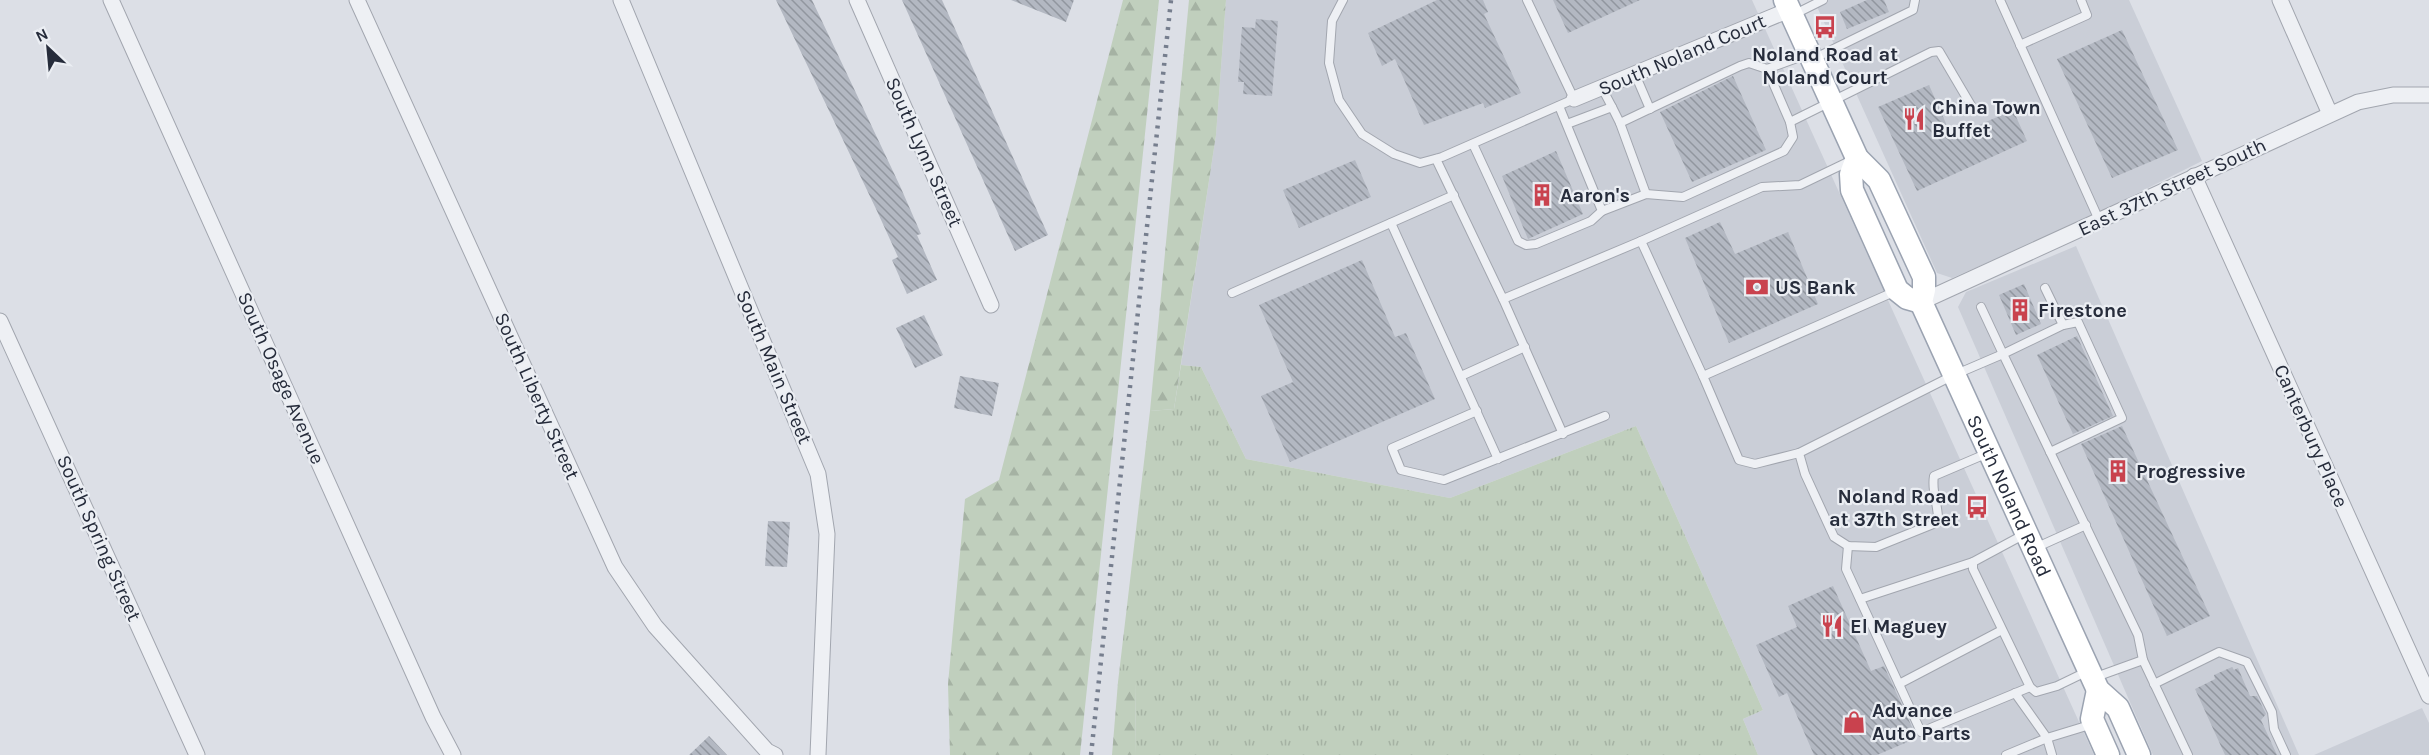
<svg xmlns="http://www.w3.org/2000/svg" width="2429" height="755" viewBox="0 0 2429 755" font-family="Karla,sans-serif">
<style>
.built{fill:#caced7}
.grass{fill:url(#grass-tufts)}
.forest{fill:url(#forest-firs)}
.building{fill:url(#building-back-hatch)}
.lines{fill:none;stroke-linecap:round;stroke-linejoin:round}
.lane-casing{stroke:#a2a6af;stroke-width:10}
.street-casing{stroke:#a2a6af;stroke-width:17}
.primary-casing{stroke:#9ba3b1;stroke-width:25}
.lane{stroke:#eef0f4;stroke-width:8}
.street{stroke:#eef0f4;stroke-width:15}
.primary{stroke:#fff;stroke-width:22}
.rail{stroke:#767e8e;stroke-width:4.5;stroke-dasharray:3 6;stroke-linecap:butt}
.labels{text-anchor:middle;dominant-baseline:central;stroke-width:4.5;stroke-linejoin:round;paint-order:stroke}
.poi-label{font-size:20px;font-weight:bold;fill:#262c3b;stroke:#ebeef3;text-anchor:start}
.street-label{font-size:20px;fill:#262c3b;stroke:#ebeef3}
</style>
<defs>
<pattern id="grass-tufts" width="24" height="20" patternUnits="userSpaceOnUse" patternTransform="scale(1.5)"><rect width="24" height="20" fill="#c0cfbd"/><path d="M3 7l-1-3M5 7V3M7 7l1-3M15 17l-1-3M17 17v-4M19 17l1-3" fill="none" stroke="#a5b2a3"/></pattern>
<pattern id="forest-firs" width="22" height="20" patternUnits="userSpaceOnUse" patternTransform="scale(1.5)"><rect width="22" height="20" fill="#c0cfbd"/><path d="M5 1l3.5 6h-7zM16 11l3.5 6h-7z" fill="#a5b2a3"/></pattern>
<pattern id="building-back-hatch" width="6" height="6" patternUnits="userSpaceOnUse" patternTransform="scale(1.5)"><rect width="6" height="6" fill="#b3b8c2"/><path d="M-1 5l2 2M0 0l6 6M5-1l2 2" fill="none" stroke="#91969f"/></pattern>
</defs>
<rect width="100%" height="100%" fill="#dcdfe6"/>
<!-- built -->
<g class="built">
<path d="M1226,0H1752L2094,755H1758L1743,719L1763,710L1636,426L1450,498L1246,459L1201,367L1181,365L1216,135Z"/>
<path d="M1814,0H2129L2202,161L2074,225L1952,278L1937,273Z"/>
<path d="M2076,246L2299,755H2153L1958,307L1966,292Z"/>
<path d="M2422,708L2429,723V755H2314Z"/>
</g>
<!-- grass -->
<path class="grass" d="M1181,365L1201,367L1246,459L1450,498L1636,426L1763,710L1743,719L1758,755H1135L1136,683L1118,682L1150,411L1174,409Z"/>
<!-- forest -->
<g class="forest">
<path d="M1123,0H1159L1080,755H950L948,684L965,499L999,480Z"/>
<path d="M1189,0H1226L1216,135L1174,409L1150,411Z"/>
<path d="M1118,682H1136L1135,755H1112Z"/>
</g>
<!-- building -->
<g class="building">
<path d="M776,0H812L900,186L921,234L917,235L937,280L907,294L892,260L898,257L877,211Z"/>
<path d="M902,0H942L1048,235L1015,251Z"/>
<path d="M1011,0H1074L1066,22Z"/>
<path d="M1437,0H1483L1488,12L1484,14L1521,93L1485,108L1483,103L1424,125L1395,59L1382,66L1368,33Z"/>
<path d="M1553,0H1640L1568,33Z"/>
<path d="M1867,0H1884L1889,12L1847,29L1840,12Z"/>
<path d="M1256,19L1278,21L1272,96L1243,94L1244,82H1238L1242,27L1255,28Z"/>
<path d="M2122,30L2178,150L2112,178L2057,59Z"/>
<path d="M1733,76L1766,150L1692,182L1660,112Z"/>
<path d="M1929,85L1952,137L2013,110L2027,141L1917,191L1878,107Z"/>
<path d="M1556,151L1583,214L1528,239L1502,176Z"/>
<path d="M1355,160L1371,197L1299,228L1283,190Z"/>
<path d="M1720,222L1735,254L1788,232L1818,304L1729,343L1685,238Z"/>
<path d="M1362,260L1395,337L1406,333L1435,399L1290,462L1261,396L1293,382L1259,305Z"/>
<path d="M2024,284L2041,324L2016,335L1999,295Z"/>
<path d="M924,315L943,355L915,368L896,328Z"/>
<path d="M2077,336L2113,416L2073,434L2037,355Z"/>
<path d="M960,376L999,383L992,416L954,408Z"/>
<path d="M2122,426L2210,616L2167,636L2081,444Z"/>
<path d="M768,521L790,522L787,567L765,566Z"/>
<path d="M1833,586L1871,671L1884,666L1917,738L1877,755H1814L1787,693L1779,697L1756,645L1797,627L1788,606Z"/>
<path d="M2232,667L2234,670L2238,668L2250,696H2257L2266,714L2261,720L2277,755H2225L2195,689L2215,679L2214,675Z"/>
<path d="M709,736L727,755H689Z"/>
</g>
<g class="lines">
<!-- lane casing -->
<g class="lane-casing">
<g id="lane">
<path d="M1343,0L1332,21L1329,63L1339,100L1362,134L1394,154L1420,163L1442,157L1574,99L1527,0"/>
<path d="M2000,0L2099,220"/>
<path d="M1793,15L1823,0"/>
<path d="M2020,45L2087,15L2081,0"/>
<path d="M1813,59L1913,10L1915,0"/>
<path d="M1767,69L1790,122L1931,52L1939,51L1972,107"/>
<path d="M1635,74L1650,109"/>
<path d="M1602,88L1612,107"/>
<path d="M1620,123L1646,194"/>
<path d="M1567,124L1612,107L1620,123L1740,66L1749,63L1767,69L1808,54"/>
<path d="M1473,144L1518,241L1526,245L1536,244L1591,221L1602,211L1559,106"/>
<path d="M1436,159L1503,299L1641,241"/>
<path d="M1852,160L1800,185L1762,187L1641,241L1703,376L1896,291"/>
<path d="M1602,211L1646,194L1683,197L1784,151L1793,137L1790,122"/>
<path d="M1391,223L1498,459"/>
<path d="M1232,293L1454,195"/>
<path d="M1503,299L1563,434"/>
<path d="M1981,307L2003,354L2063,325L2045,288"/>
<path d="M1461,376L1525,347"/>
<path d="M1703,376L1739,460L1755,464L1799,453"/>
<path d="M1477,411L1392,448L1401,470L1444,480L1605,416"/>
<path d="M2050,452L2122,418L2078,322L2063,325"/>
<path d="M1988,453L1934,476C1931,493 1939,505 1938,522L1876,547L1848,546L1834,537L1805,474L1799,453L1954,375L2003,354L2138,635L2143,660"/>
<path d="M2025,534L1973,562V569L2030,687L2036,692L2057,686L2088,671"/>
<path d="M1848,546L1846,569L1921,732L2030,687"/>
<path d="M2035,548L2086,525"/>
<path d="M1860,599L1973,562"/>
<path d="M2093,678L2143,660L2188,755"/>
<path d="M1899,684L2002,630"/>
<path d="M2154,684L2219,652L2247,662L2272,712L2274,729L2286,755"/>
<path d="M2015,693L2047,738L2093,724"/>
<path d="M2006,755L2047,738L2052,755"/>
</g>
</g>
<!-- street casing -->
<g class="street-casing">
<g id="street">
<path d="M111,0L433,717L453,755"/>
<path d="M357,0L615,567L655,626L767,751L775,755"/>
<path d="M621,0L818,474L827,534L818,755"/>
<path d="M857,0L991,305"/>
<path d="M2280,0L2330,114"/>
<path d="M1574,99L1789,10"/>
<path d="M2194,176L2429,696"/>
<path d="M1921,302L2358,102L2393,95H2429"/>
<path d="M0,321L197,755"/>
</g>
</g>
<!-- primary casing -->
<g class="primary-casing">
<g id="primary">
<path id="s1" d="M1785,0L1857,158L1879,180L1924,277V290L1921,302L2098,690L2118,708L2139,755"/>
<path d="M1857,158L1851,174L1852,190L1897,290L1907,298L1921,302"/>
<path d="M2098,690L2092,719L2108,755"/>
</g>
</g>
<!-- lane -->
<use href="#lane" class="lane"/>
<!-- street -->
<use href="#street" class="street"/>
<!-- primary -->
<use href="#primary" class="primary"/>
<!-- rail -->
<path class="rail" d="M1091,755L1171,0"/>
</g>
<!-- icons -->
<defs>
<g id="bus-bare" transform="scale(1.8)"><path d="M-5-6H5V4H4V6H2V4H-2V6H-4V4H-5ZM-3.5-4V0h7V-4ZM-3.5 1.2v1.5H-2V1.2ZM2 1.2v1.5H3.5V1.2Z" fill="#c9424e" stroke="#ebeef3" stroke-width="2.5" paint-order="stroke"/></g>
<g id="restaurant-bare" transform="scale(1.8)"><path d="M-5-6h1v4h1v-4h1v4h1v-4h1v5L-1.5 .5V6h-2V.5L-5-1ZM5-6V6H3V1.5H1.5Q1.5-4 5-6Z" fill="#c9424e" stroke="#ebeef3" stroke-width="2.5" paint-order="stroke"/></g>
<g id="building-bare" transform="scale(1.8)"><path d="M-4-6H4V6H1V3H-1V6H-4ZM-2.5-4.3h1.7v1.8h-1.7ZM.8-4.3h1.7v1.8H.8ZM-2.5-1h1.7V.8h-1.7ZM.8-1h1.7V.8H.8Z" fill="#c9424e" stroke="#ebeef3" stroke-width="2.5" paint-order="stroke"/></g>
<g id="bank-bare" transform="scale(1.8)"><path d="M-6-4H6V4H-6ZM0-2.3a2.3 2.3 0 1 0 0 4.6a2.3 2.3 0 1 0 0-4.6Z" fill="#c9424e" stroke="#ebeef3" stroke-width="2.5" paint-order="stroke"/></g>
<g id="shop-bare" transform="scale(1.8)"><path d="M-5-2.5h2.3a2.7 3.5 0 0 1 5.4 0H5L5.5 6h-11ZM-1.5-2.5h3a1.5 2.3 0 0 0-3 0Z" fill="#c9424e" stroke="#ebeef3" stroke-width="2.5" paint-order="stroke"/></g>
</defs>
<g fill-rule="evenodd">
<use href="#bus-bare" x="1825" y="27"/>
<use href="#restaurant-bare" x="1914" y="119"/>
<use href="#building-bare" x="1542" y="195"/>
<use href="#bank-bare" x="1757" y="287"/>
<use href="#building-bare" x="2020" y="310"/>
<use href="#building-bare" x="2118" y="471"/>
<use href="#bus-bare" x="1977" y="507"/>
<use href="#restaurant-bare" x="1832" y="626"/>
<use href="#shop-bare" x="1854" y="722"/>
</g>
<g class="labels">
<!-- poi labels -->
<g class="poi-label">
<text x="1825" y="54" text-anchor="middle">Noland Road at<tspan x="1825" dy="23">Noland Court</tspan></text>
<text x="1932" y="107">China Town<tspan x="1932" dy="23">Buffet</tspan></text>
<text x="1560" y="195">Aaron's</text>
<text x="1775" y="287">US Bank</text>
<text x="2038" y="310">Firestone</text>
<text x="2136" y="471">Progressive</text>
<text x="1959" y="496" text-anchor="end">Noland Road<tspan x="1959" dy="23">at 37th Street</tspan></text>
<text x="1850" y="626">El Maguey</text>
<text x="1872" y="710">Advance<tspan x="1872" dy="23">Auto Parts</tspan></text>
</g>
<!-- street labels -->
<g class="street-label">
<text transform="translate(1682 55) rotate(-23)">South Noland Court</text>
<text transform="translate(924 152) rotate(66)">South Lynn Street</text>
<text transform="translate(2172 187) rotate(-25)">East 37th Street South</text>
<text transform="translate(774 367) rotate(67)">South Main Street</text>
<text transform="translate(281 378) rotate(66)">South Osage Avenue</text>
<text transform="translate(537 396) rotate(66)">South Liberty Street</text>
<text transform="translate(2311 436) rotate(66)">Canterbury Place</text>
<text stroke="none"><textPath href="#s1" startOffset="550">South Noland Road</textPath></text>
<text transform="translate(99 538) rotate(66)">South Spring Street</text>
</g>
</g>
<!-- north arrow -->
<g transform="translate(48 48) rotate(334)" stroke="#ebeef3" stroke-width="4.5" paint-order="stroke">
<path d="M0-4.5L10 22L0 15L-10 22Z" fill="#262c3b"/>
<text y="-9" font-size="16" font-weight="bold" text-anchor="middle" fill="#262c3b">N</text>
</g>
</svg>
